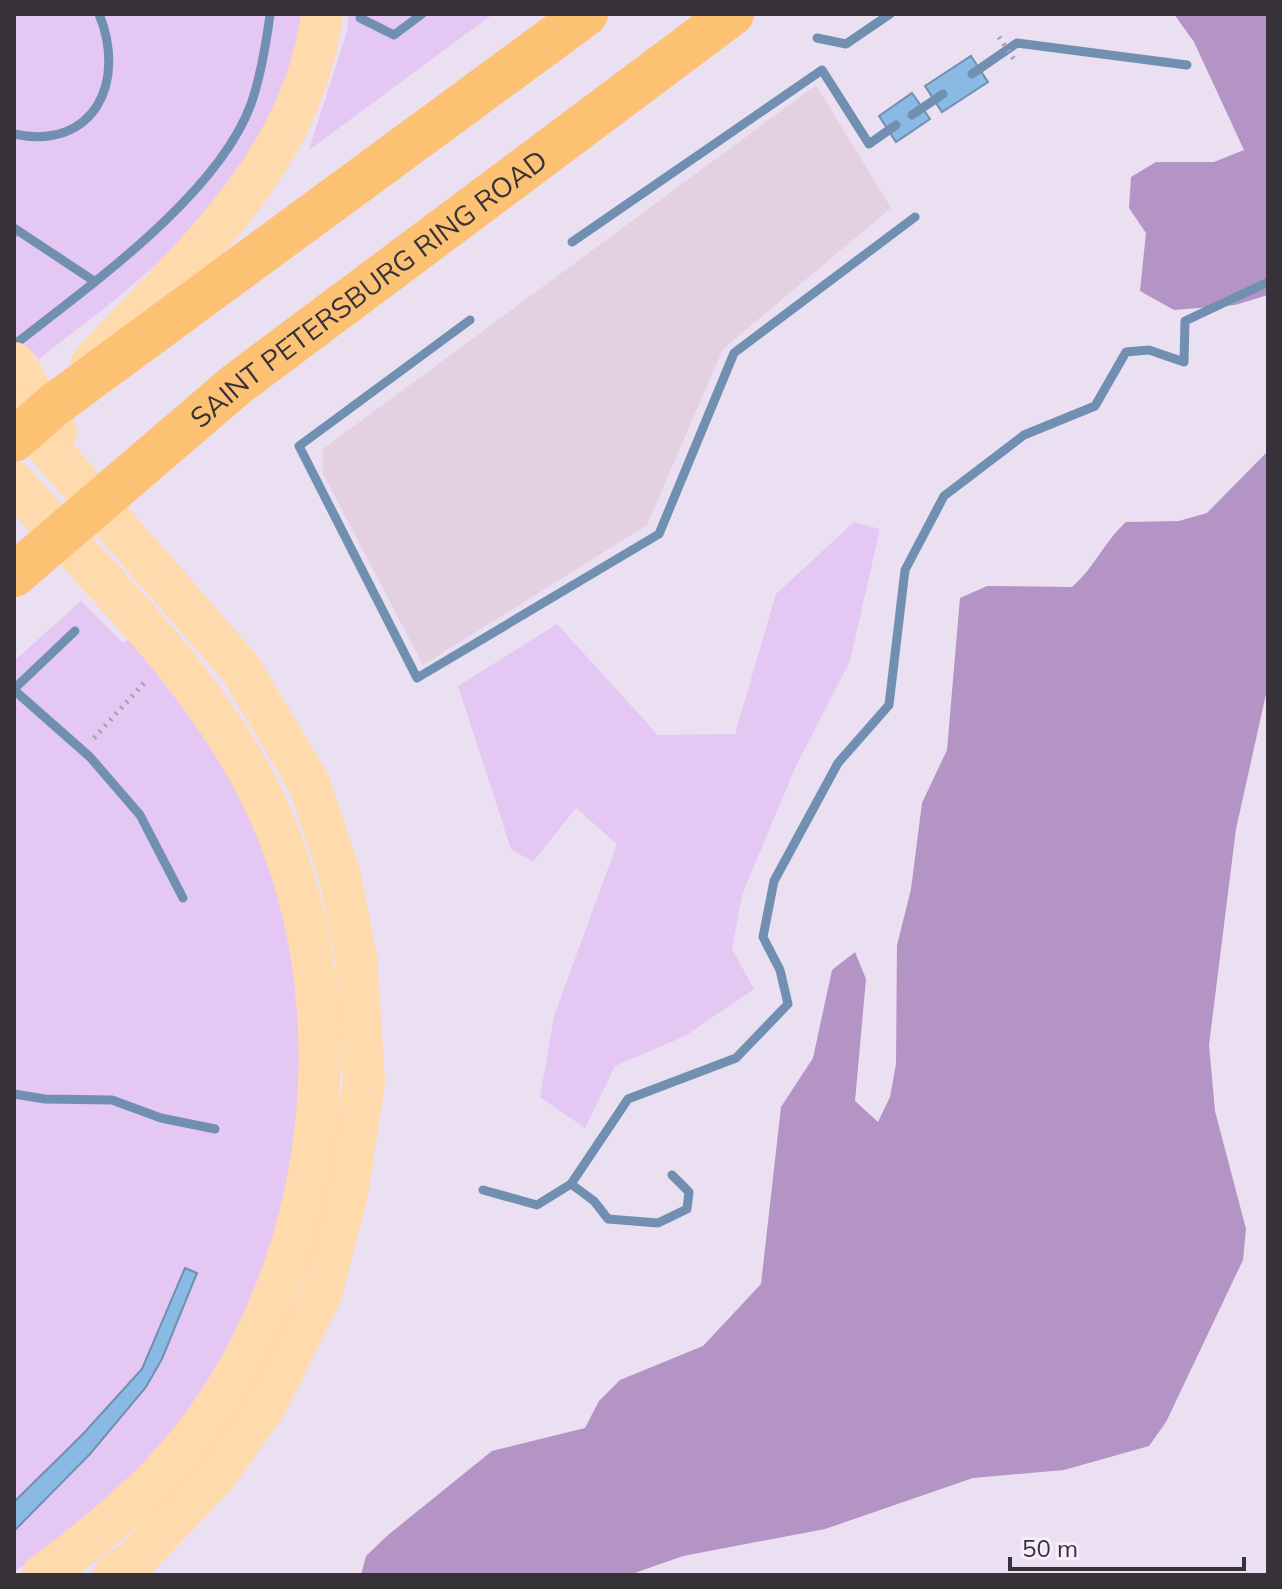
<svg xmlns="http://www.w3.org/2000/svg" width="1282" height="1589" viewBox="0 0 1282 1589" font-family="Mulish,sans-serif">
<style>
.industrial{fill:#e3d1e1}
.green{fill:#e4c8f3}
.forest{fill:#b493c5}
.water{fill:#8ab9e4;stroke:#7190b1;stroke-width:2}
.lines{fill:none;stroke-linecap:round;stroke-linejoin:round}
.stream{stroke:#7190b1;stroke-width:9}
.path{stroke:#a79dac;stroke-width:5;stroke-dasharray:2 6;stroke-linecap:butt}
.major{stroke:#fedaac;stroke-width:42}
.highway{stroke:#fdc174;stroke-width:44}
.labels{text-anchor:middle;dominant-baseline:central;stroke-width:8;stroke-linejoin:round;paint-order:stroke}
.street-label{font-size:28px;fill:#373239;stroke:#f7edfd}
</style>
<rect width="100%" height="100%" fill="#ebdff2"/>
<!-- industrial -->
<path class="industrial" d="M816,85L891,208L723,349L647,525L423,665L323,474V449Z"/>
<!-- green -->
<g class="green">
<path d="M14,14H305C295,52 286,95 267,131C219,223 120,296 39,359L14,335Z"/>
<path d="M348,14H493L309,150L348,28Z"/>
<path d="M854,522L880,529L850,661L795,768L742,895L732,949L754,989L685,1036L615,1066L585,1128L540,1097L554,1016L617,844L576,808L533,862L511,849L458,686L557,624L658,735L735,734L776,594Z"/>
<path d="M81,601L123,643L137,633L197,714L247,808L279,888L307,1045L282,1233L247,1318L197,1403L137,1473L80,1526L14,1572V661Z"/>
</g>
<!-- forest -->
<g class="forest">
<path d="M1174,14H1268V295L1235,305L1174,310L1140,291L1146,233L1129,208L1131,177L1156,162H1214L1244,150L1194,42Z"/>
<path d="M1268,451V685L1236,829L1209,1045L1215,1111L1246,1229L1243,1260L1166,1422L1149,1446L1064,1470L973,1478L825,1529L683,1556L629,1575H361L366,1556L388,1535L492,1451L585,1428L599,1401L620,1380L703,1346L761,1284L781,1107L813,1058L832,970L855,952L866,979L855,1101L878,1122L890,1097L896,1064L897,945L911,889L922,803L947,750L960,598L987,586L1072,587C1096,566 1103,543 1126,522L1179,521L1207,513Z"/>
</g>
<!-- water -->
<g class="water">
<path d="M971,56L988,82L942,112L925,86Z"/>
<path d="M912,93L930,119L896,142L879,116Z"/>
<path d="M185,1268L197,1273L162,1359L146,1387L90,1454L14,1531V1502L83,1434L142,1369Z"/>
</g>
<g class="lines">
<!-- stream -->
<g class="stream">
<path d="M360,18L394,35L422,14"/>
<path d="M817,38L846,44L890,14"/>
<path d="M972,74L1017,43L1187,65"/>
<path d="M912,115L943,94"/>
<path d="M14,134C94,151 127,82 99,14"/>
<path d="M14,228L94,281"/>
<path d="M572,242L822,70L869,144L896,125"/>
<path d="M470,320L299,446L417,678L659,534L734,353L915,217"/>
<path d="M14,345C89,286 218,195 251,104C261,76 266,44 270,15"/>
<path d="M14,689L75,631"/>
<path d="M14,690L90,757L140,815L183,898"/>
<path d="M14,1094L45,1099L112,1100L161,1118L215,1129"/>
<path d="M571,1184L594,1201L608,1219L658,1223L687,1209L689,1192L672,1175"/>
<path d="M483,1190L537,1205L571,1184L628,1099L736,1058L788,1004L780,970L763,937L774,881L838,763L889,705L905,570L944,496L1024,435L1095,406L1126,352L1149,350L1184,362L1185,321L1268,282"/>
</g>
<!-- path -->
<g class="path">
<path d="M999,37L1015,61"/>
<path d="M14,236L17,241"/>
<path d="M94,738L144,683"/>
</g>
<!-- major -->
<g class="major">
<path d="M14,363L56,432"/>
<path d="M92,363C188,259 303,163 322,14"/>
<path d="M14,408L241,669L309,783L339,872L356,957L364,1082L347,1194L321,1294L267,1403L216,1475L135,1560L114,1575"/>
<path d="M14,483C103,583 206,679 264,801C359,1002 330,1260 194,1436C151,1491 99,1533 43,1575"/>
</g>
<!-- highway -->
<g class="highway">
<path d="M14,440L54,405L586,14"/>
<path id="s1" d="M14,575L237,384L732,14"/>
</g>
</g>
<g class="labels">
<!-- street labels -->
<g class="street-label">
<text stroke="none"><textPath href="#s1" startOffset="456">SAINT PETERSBURG RING ROAD</textPath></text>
</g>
</g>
<!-- border -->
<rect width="1282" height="1589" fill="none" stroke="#373239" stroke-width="32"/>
<!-- scale -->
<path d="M1010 1557v12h234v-12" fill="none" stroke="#373239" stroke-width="4"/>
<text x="1022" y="1557" font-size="24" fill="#373239" stroke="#f7edfd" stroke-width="6" paint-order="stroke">50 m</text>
</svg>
